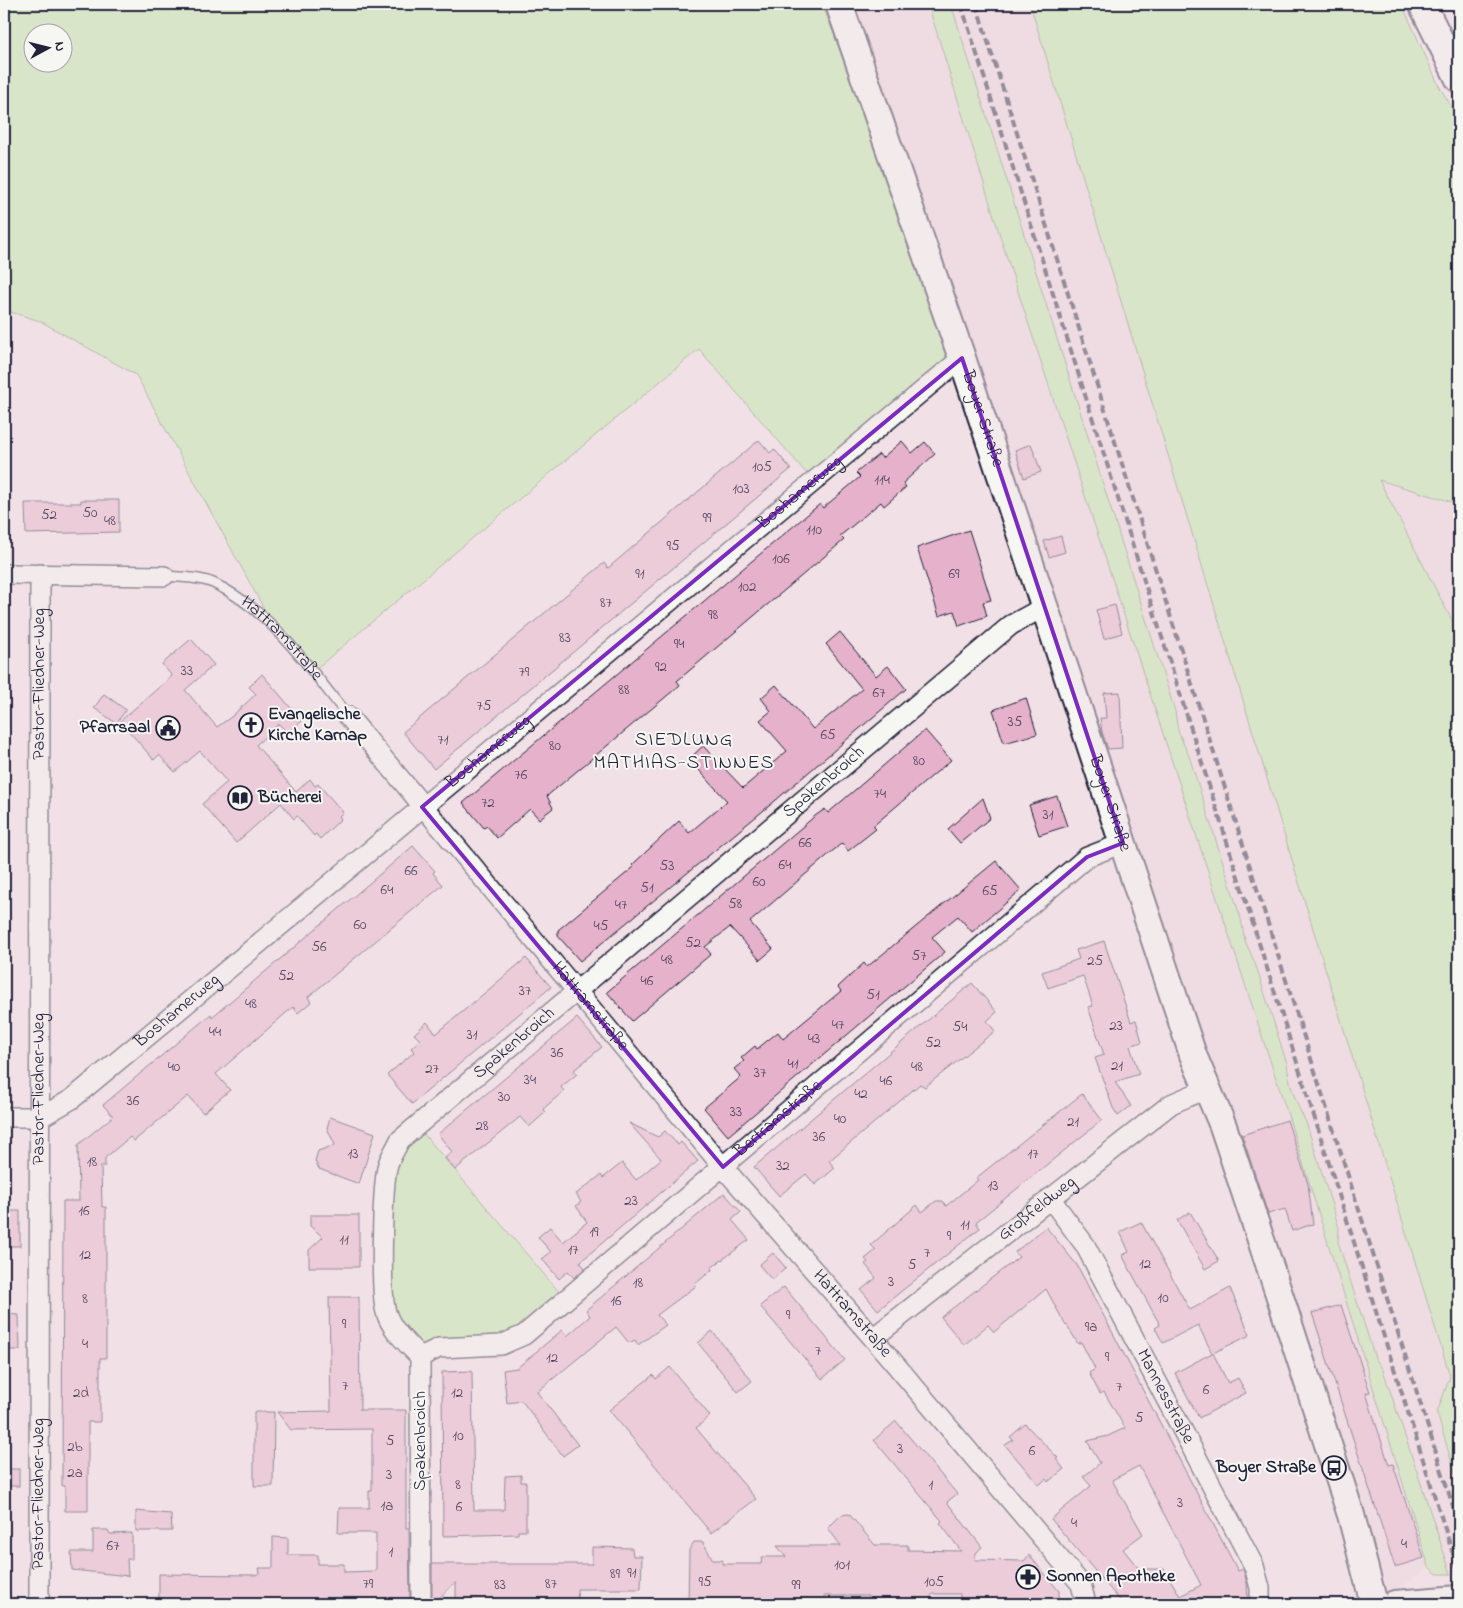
<svg xmlns="http://www.w3.org/2000/svg" width="1463" height="1608" viewBox="0 0 1463 1608" font-family="'Indie Flower',sans-serif">
<style>
.built{fill:#eed3de}
.green{fill:#bde9a6;stroke:#708670;fill-rule:evenodd}
.building{fill:#e6b1ca;stroke:#22223b;fill-rule:evenodd}
.lines{fill:none;stroke-linecap:round;stroke-linejoin:round}
.lane-casing{stroke:#22223b;stroke-width:12}
.street-casing{stroke:#22223b;stroke-width:22}
.secondary-casing{stroke:#22223b;stroke-width:30}
.lane{stroke:#f6f6f2;stroke-width:9}
.street{stroke:#f6f6f2;stroke-width:19}
.secondary{stroke:#f6f6f2;stroke-width:26}
.rail{stroke:#22223b;stroke-width:4;stroke-dasharray:8 4;stroke-linecap:butt}
.marked{fill:none;stroke:#7b2cbf;stroke-width:4;stroke-linejoin:round}
.labels{text-anchor:middle;dominant-baseline:central;stroke-width:4;stroke-linejoin:round;paint-order:stroke}
.number-label{font-size:15px;fill:#53465f}
.street-label{font-size:18px;fill:#22223b;stroke:#f6f6f2}
.poi-label{font-size:18px;font-weight:bold;fill:#22223b;stroke:#f6f6f2;text-anchor:start}
.quarter-label{font-size:20px;letter-spacing:1px;fill:#22223b;stroke:#f6f6f2}
</style>
<rect width="100%" height="100%" fill="#f1e1e6"/>
<filter id="ink" filterUnits="userSpaceOnUse"><feTurbulence type="fractalNoise" baseFrequency=".02" numOctaves="2"/><feDisplacementMap in="SourceGraphic" scale="10" xChannelSelector="R" yChannelSelector="G"/><feConvolveMatrix kernelMatrix="1 2 1 2 8 2 1 2 1" color-interpolation-filters="sRGB"/></filter>
<g filter="url(#ink)">
<!-- built -->
<g class="built">
<path d="M851,4H928L1007,258L1288,1115L1429,1567L1380,1604Z"/>
<path d="M951,4H1030L1451,1377L1437,1413L1459,1487V1574H1451L1441,1550L1383,1370L1375,1358L1338,1242L1339,1228L1306,1122L1299,1109L1288,1077L1287,1064L1255,963L1245,941L1241,919L1189,756L1178,731L1175,711Z"/>
<path d="M1378,479L1459,504V634Z"/>
</g>
<!-- green -->
<g class="green">
<path d="M4,4H822L962,358L814,482L699,349L312,672L274,627L136,375L40,321L4,310ZM32,32H62V62H32Z"/>
<path d="M928,4H951L1175,711L1178,731L1189,756L1241,919L1245,941L1255,963L1287,1064C1289,1084 1296,1104 1306,1122L1339,1228L1338,1242L1375,1358L1383,1370L1451,1574H1437L1429,1567L1288,1115L1007,258Z"/>
<path d="M1030,4H1402L1439,86L1459,119V504L1379,480L1459,634V1487L1437,1413L1450,1376Z"/>
<path d="M416,1125L566,1300L524,1335L420,1357L396,1332L384,1290V1189Z"/>
</g>
<!-- building -->
<g class="building">
<path d="M759,440L770,453L774,449L791,469L434,769L403,732L604,563L608,568Z"/>
<path d="M902,441L912,453L925,442L935,454L903,483L906,487L884,506L881,502L840,536L844,540L677,681L680,685L547,796L553,808L539,819L530,809L497,838L487,826L484,828L463,803L820,504L823,508L860,477L856,473L879,454L882,458Z"/>
<path d="M1031,444L1041,472L1024,478L1015,450Z"/>
<path d="M81,500H119V532L26,534L25,503H81Z"/>
<path d="M969,530L991,600L983,602L987,616L959,626L954,611L939,616L917,548Z"/>
<path d="M1061,536L1065,552L1049,557L1044,541Z"/>
<path d="M1115,605L1122,633L1104,639L1096,610Z"/>
<path d="M840,632L876,676L888,666L906,689L769,806L580,961L558,936V930L634,867L632,865L679,821L689,833L727,801L689,759L703,746L743,788L787,751L760,720L771,711L761,698L776,685L813,729L862,689L826,644Z"/>
<path d="M191,639L214,665L185,690L217,727L231,717L256,694L249,687L262,674L302,721L288,733L279,724L256,745L296,792L310,779L315,786L318,784L343,812L339,816L341,819L320,839L316,834L314,836L297,816L294,819L281,803L236,843L202,804L227,782L200,751L175,772L159,755L154,760L120,721L172,676L162,664Z"/>
<path d="M1120,692L1122,748L1108,749L1102,732L1100,718H1106L1104,693Z"/>
<path d="M104,694L126,710L116,723L94,708Z"/>
<path d="M1026,698L1037,734L1004,743L993,710Z"/>
<path d="M925,730L951,760L873,826L876,829L848,851L842,843L750,922L773,949L760,960L730,927L705,947L711,954L632,1021L607,992L815,816L825,809L828,813Z"/>
<path d="M1057,796L1067,826L1039,835L1029,805Z"/>
<path d="M983,798L990,818L960,843L948,829Z"/>
<path d="M413,846L435,871L433,873L443,885L308,997L311,1002L298,1013L293,1007L216,1074L230,1090L203,1113L188,1096L134,1141L130,1137L105,1158V1166H101L102,1207H106V1358H100V1422H88V1511H65V1486H62L63,1201H79L78,1145L113,1116L103,1105L211,1014L212,1017Z"/>
<path d="M996,861L1021,890L972,932L958,916L932,937L945,952L728,1136L704,1108L741,1077L734,1069L744,1061L741,1058L755,1046L757,1049L778,1032L783,1039L841,991L838,987L864,963L867,967Z"/>
<path d="M1104,941L1131,1022L1136,1020L1142,1042L1130,1046L1139,1074L1115,1082L1131,1106L1118,1116L1113,1108L1095,1058L1104,1055L1088,1007L1093,1006L1083,976L1048,988L1042,972L1079,959L1076,950Z"/>
<path d="M526,958L551,987L412,1104L387,1075L414,1052L411,1048L420,1040L414,1034L427,1022L436,1034Z"/>
<path d="M972,983L997,1012L987,1021L995,1031L925,1087L920,1084L829,1161L835,1168L815,1185L806,1174L779,1196L754,1167Z"/>
<path d="M577,1018L602,1047L574,1070L577,1074L561,1087L564,1091L543,1109L546,1112L529,1127L520,1117L455,1170L445,1158L452,1152L438,1134Z"/>
<path d="M1082,1094L1102,1120L976,1222L980,1228L878,1310L861,1290L876,1278L865,1264L868,1262L865,1259L876,1250L871,1245L917,1205L922,1212L936,1201H943L946,1206L978,1180L976,1178Z"/>
<path d="M330,1117L375,1133L359,1184L319,1169L315,1161L318,1151L335,1145L327,1128Z"/>
<path d="M1287,1120L1308,1184L1313,1224L1292,1231L1285,1209L1268,1214L1242,1135Z"/>
<path d="M629,1123L658,1137L665,1131L678,1145L681,1142L698,1161L580,1262L585,1268L574,1278L568,1271L559,1279L542,1259L551,1252L538,1237L550,1227L563,1242L587,1222L576,1206L581,1202L576,1194L601,1175L603,1178L622,1163L636,1180L661,1159Z"/>
<path d="M724,1193L741,1212L732,1220L749,1240L711,1268L712,1270L695,1284L696,1286L657,1315L666,1325L638,1345L635,1340L629,1343L616,1327L537,1392L578,1445L563,1456L522,1401L507,1403L503,1370L517,1368L562,1330L567,1336L590,1316L586,1310Z"/>
<rect x="4" y="1211" width="16" height="35"/>
<path d="M1190,1212L1219,1261L1205,1269L1177,1220Z"/>
<path d="M310,1215H359V1267H309V1250L323,1237L310,1226Z"/>
<path d="M1141,1222L1190,1310L1230,1288L1250,1335L1213,1353L1228,1383L1238,1378L1246,1393L1199,1418L1175,1373L1212,1353L1198,1325L1163,1343L1155,1328L1160,1325L1122,1255L1129,1252L1120,1232Z"/>
<path d="M1046,1227L1077,1265L1238,1571L1243,1569L1247,1583L1248,1604H1123L1051,1519L1091,1486L1083,1477L1100,1463L1087,1441L1108,1436L1125,1428L1104,1392L1100,1394L1089,1373L1095,1369L1081,1342L1078,1344L1067,1325L1066,1326L1046,1289L994,1332L988,1325L964,1345L941,1317L1019,1257L1015,1252ZM1139,1466L1201,1585L1180,1596L1164,1569H1139L1123,1549L1143,1534L1112,1480Z"/>
<path d="M773,1253L786,1268L772,1280L759,1265Z"/>
<path d="M784,1287L845,1360L822,1379L760,1306Z"/>
<path d="M329,1297H359L360,1410H406V1528H409L410,1602L159,1604V1574L255,1575L260,1573L259,1568H273V1537L288,1538V1555H318V1564H344V1572L376,1571V1533H338L339,1508H369V1491H372V1429L291,1430L277,1412L331,1411Z"/>
<path d="M1341,1305L1370,1392L1366,1393L1389,1465L1393,1464L1424,1558L1395,1567L1312,1313Z"/>
<path d="M4,1314L19,1315L20,1350H4Z"/>
<path d="M712,1331L752,1381L738,1392L698,1343Z"/>
<path d="M670,1367L710,1416L696,1428L756,1499L711,1533L609,1410L653,1375L656,1379Z"/>
<path d="M472,1371L474,1510H504L505,1476L521,1475V1482H526V1531H518V1534L443,1536L442,1372Z"/>
<path d="M254,1412H274L273,1486H254Z"/>
<path d="M896,1421L957,1494L947,1502L982,1547L976,1553L975,1560L1024,1561L1029,1555L1059,1591V1604H960V1594H933L927,1601L904,1600V1604H868V1596H824V1604H688L689,1550L694,1542H703L713,1560H722V1564H761L762,1557H786L777,1546H841L828,1528L841,1515L849,1514L875,1545H908V1550L961,1551L940,1523L942,1521L874,1440Z"/>
<path d="M1025,1424L1058,1458L1056,1459L1064,1469L1048,1482L1046,1479L1039,1485L1005,1445L1013,1440L1010,1437Z"/>
<rect x="4" y="1469" width="15" height="17"/>
<path d="M136,1511L171,1514L172,1531H136Z"/>
<path d="M93,1530H108L110,1534L132,1533V1559H127L128,1576L72,1570L71,1552H93Z"/>
<path d="M592,1547L632,1548L633,1556H642L641,1589H577L578,1603L456,1604V1582L436,1601L432,1602V1564H592Z"/>
</g>
<g class="lines">
<!-- lane casing -->
<g class="lane-casing">
<g id="lane">
<path id="s1" d="M164,576C179,577 200,577 213,583C271,610 309,668 348,716"/>
</g>
</g>
<!-- street casing -->
<g class="street-casing">
<g id="street">
<path d="M4,574L164,576"/>
<path id="s2" d="M348,716L723,1167L873,1338L1081,1584L1086,1604"/>
<path id="s3" d="M4,1117H41L72,1099L962,358"/>
<path id="s4" d="M1050,1198L1085,1245L1254,1566L1260,1588V1604"/>
<path id="s5" d="M873,1338L1171,1104L1206,1089"/>
<path id="s6" d="M420,1357L439,1348L501,1345L524,1335L1087,857L1123,843"/>
<path id="s7" d="M39,1604L40,574"/>
<path id="s8" d="M421,1604L420,1357C408,1344 391,1330 386,1312C380,1293 382,1184 388,1164C391,1156 396,1148 400,1140L1011,625L1044,607"/>
</g>
</g>
<!-- secondary casing -->
<g class="secondary-casing">
<g id="secondary">
<path id="s9" d="M839,4L962,358L1193,1055L1223,1126L1283,1306L1351,1515L1374,1604"/>
<path d="M1422,4L1459,79"/>
<path d="M1395,1604L1459,1599"/>
</g>
</g>
<!-- lane -->
<use href="#lane" class="lane"/>
<!-- street -->
<use href="#street" class="street"/>
<!-- secondary -->
<use href="#secondary" class="secondary"/>
<!-- rail -->
<g class="rail">
<path d="M961,4L1459,1573"/>
<path d="M976,4L1459,1525"/>
</g>
</g>
</g>
<!-- marked area -->
<path d="M0 0H1463V1608H0ZM962,358L1123,843L1087,857L723,1167L422,807Z" fill="#f1e1e6" fill-opacity=".55" fill-rule="evenodd"/>
<path class="marked" d="M962,358L1123,843L1087,857L723,1167L422,807Z"/>
<!-- icons -->
<defs>
<g id="church-ring" transform="scale(1.25)"><circle r="9.5" fill="#f6f6f2" stroke="#22223b" stroke-width="1.5"/><path d="M-1.2-6h2.4v3.5h3.3v2.4h-3.3V6h-2.4V-.1h-3.3v-2.4h3.3Z" fill="#22223b"/></g>
<g id="civic-ring" transform="scale(1.25)"><circle r="9.5" fill="#f6f6f2" stroke="#22223b" stroke-width="1.5"/><path d="M-.6-6.5H3V-4.5H.6V-3L4-1V1h2V6H-6V1h2V-1L-.6-3ZM-1.2 2.5V6h2.4V2.5Z" fill="#22223b"/></g>
<g id="library-ring" transform="scale(1.25)"><circle r="9.5" fill="#f6f6f2" stroke="#22223b" stroke-width="1.5"/><path d="M-6-4Q-3-5.5-.7-3.5V5Q-3 3-6 4ZM6-4Q3-5.5 .7-3.5V5Q3 3 6 4Z" fill="#22223b"/></g>
<g id="bus-ring" transform="scale(1.25)"><circle r="9.5" fill="#f6f6f2" stroke="#22223b" stroke-width="1.5"/><path d="M-5-6H5V4H4V6H2V4H-2V6H-4V4H-5ZM-3.5-4V0h7V-4ZM-3.5 1.2v1.5H-2V1.2ZM2 1.2v1.5H3.5V1.2Z" fill="#22223b"/></g>
<g id="pharmacy-ring" transform="scale(1.25)"><circle r="9.5" fill="#f6f6f2" stroke="#22223b" stroke-width="1.5"/><path d="M-2-6h4v4h4v4h-4v4h-4v-4h-4v-4h4Z" fill="#22223b"/></g>
</defs>
<g fill-rule="evenodd">
<use href="#church-ring" x="251" y="725"/>
<use href="#civic-ring" x="168" y="728"/>
<use href="#library-ring" x="240" y="798"/>
<use href="#bus-ring" x="1334" y="1468"/>
<use href="#pharmacy-ring" x="1028" y="1577"/>
</g>
<g class="labels">
<!-- number labels -->
<g class="number-label">
<text x="762" y="467">105</text>
<text x="882" y="480">114</text>
<text x="741" y="489">103</text>
<text x="90" y="513">50</text>
<text x="49" y="515">52</text>
<text x="707" y="518">99</text>
<text x="110" y="521">48</text>
<text x="814" y="530">110</text>
<text x="673" y="546">95</text>
<text x="781" y="559">106</text>
<text x="640" y="574">91</text>
<text x="954" y="574">69</text>
<text x="747" y="587">102</text>
<text x="606" y="603">87</text>
<text x="713" y="615">98</text>
<text x="565" y="638">83</text>
<text x="679" y="644">94</text>
<text x="661" y="667">92</text>
<text x="187" y="671">33</text>
<text x="524" y="672">79</text>
<text x="624" y="690">88</text>
<text x="879" y="693">67</text>
<text x="484" y="706">75</text>
<text x="1015" y="722">35</text>
<text x="828" y="735">65</text>
<text x="443" y="740">71</text>
<text x="555" y="746">80</text>
<text x="919" y="761">80</text>
<text x="521" y="775">76</text>
<text x="880" y="794">74</text>
<text x="488" y="803">72</text>
<text x="1048" y="815">31</text>
<text x="805" y="843">66</text>
<text x="785" y="865">64</text>
<text x="667" y="866">53</text>
<text x="411" y="871">66</text>
<text x="759" y="882">60</text>
<text x="647" y="888">51</text>
<text x="387" y="890">64</text>
<text x="990" y="891">65</text>
<text x="735" y="904">58</text>
<text x="621" y="905">47</text>
<text x="360" y="925">60</text>
<text x="601" y="926">45</text>
<text x="693" y="943">52</text>
<text x="319" y="947">56</text>
<text x="919" y="956">57</text>
<text x="667" y="960">48</text>
<text x="1095" y="961">25</text>
<text x="286" y="976">52</text>
<text x="647" y="981">46</text>
<text x="525" y="991">37</text>
<text x="873" y="995">51</text>
<text x="251" y="1004">48</text>
<text x="838" y="1025">47</text>
<text x="1116" y="1026">23</text>
<text x="960" y="1027">54</text>
<text x="215" y="1032">44</text>
<text x="472" y="1035">31</text>
<text x="814" y="1039">43</text>
<text x="933" y="1043">52</text>
<text x="557" y="1053">36</text>
<text x="793" y="1064">41</text>
<text x="1117" y="1066">21</text>
<text x="174" y="1067">40</text>
<text x="917" y="1067">48</text>
<text x="432" y="1069">27</text>
<text x="760" y="1073">37</text>
<text x="530" y="1080">34</text>
<text x="886" y="1081">46</text>
<text x="861" y="1094">42</text>
<text x="504" y="1097">30</text>
<text x="133" y="1101">36</text>
<text x="736" y="1112">33</text>
<text x="840" y="1119">40</text>
<text x="1073" y="1122">21</text>
<text x="482" y="1126">28</text>
<text x="819" y="1137">36</text>
<text x="353" y="1154">13</text>
<text x="1033" y="1154">17</text>
<text x="92" y="1162">18</text>
<text x="783" y="1166">32</text>
<text x="993" y="1186">13</text>
<text x="631" y="1201">23</text>
<text x="84" y="1211">16</text>
<text x="965" y="1225">11</text>
<text x="594" y="1232">19</text>
<text x="949" y="1236">9</text>
<text x="344" y="1240">11</text>
<text x="573" y="1250">17</text>
<text x="927" y="1253">7</text>
<text x="85" y="1255">12</text>
<text x="1145" y="1264">12</text>
<text x="912" y="1265">5</text>
<text x="891" y="1282">3</text>
<text x="638" y="1283">18</text>
<text x="1163" y="1298">10</text>
<text x="85" y="1299">8</text>
<text x="616" y="1301">16</text>
<text x="788" y="1315">9</text>
<text x="344" y="1324">9</text>
<text x="1091" y="1327">9a</text>
<text x="85" y="1344">4</text>
<text x="818" y="1351">7</text>
<text x="1107" y="1357">9</text>
<text x="552" y="1358">12</text>
<text x="345" y="1386">7</text>
<text x="1119" y="1387">7</text>
<text x="1206" y="1390">6</text>
<text x="81" y="1393">2d</text>
<text x="457" y="1393">12</text>
<text x="1139" y="1418">5</text>
<text x="458" y="1436">10</text>
<text x="390" y="1441">5</text>
<text x="75" y="1447">2b</text>
<text x="900" y="1449">3</text>
<text x="1032" y="1451">6</text>
<text x="75" y="1473">2a</text>
<text x="389" y="1475">3</text>
<text x="458" y="1485">8</text>
<text x="931" y="1485">1</text>
<text x="1180" y="1503">3</text>
<text x="387" y="1506">1a</text>
<text x="459" y="1507">6</text>
<text x="1074" y="1523">4</text>
<text x="1404" y="1544">4</text>
<text x="113" y="1546">67</text>
<text x="391" y="1552">1</text>
<text x="842" y="1565">101</text>
<text x="632" y="1573">91</text>
<text x="615" y="1574">89</text>
<text x="705" y="1582">95</text>
<text x="934" y="1582">105</text>
<text x="368" y="1584">79</text>
<text x="551" y="1584">87</text>
<text x="500" y="1585">83</text>
<text x="796" y="1585">99</text>
</g>
<!-- street labels -->
<g class="street-label">
<text stroke="none"><textPath href="#s9" startOffset="439">Boyer Straße</textPath></text>
<text stroke="none"><textPath href="#s3" startOffset="1020">Boshamerweg</textPath></text>
<text stroke="none"><textPath href="#s1" startOffset="139">Hattramstraße</textPath></text>
<text stroke="none"><textPath href="#s7" startOffset="920">Pastor-Fliedner-Weg</textPath></text>
<text stroke="none"><textPath href="#s3" startOffset="615">Boshamerweg</textPath></text>
<text stroke="none"><textPath href="#s8" startOffset="1034">Spakenbroich</textPath></text>
<text stroke="none"><textPath href="#s9" startOffset="844">Boyer Straße</textPath></text>
<text stroke="none"><textPath href="#s2" startOffset="378">Hattramstraße</textPath></text>
<text stroke="none"><textPath href="#s3" startOffset="210">Boshamerweg</textPath></text>
<text stroke="none"><textPath href="#s8" startOffset="629">Spakenbroich</textPath></text>
<text stroke="none"><textPath href="#s7" startOffset="515">Pastor-Fliedner-Weg</textPath></text>
<text stroke="none"><textPath href="#s6" startOffset="442">Bertramstraße</textPath></text>
<text stroke="none"><textPath href="#s5" startOffset="209">Großfeldweg</textPath></text>
<text stroke="none"><textPath href="#s2" startOffset="782">Hattramstraße</textPath></text>
<text stroke="none"><textPath href="#s4" startOffset="230">Mannesstraße</textPath></text>
<text transform="translate(421 1441) rotate(-90)">Spakenbroich</text>
<text stroke="none"><textPath href="#s7" startOffset="110">Pastor-Fliedner-Weg</textPath></text>
</g>
<!-- poi labels -->
<g class="poi-label">
<text x="268" y="715">Evangelische<tspan x="268" dy="21">Kirche Karnap</tspan></text>
<text x="150" y="728" text-anchor="end">Pfarrsaal</text>
<text x="258" y="798">Bücherei</text>
<text x="1316" y="1468" text-anchor="end">Boyer Straße</text>
<text x="1046" y="1577">Sonnen Apotheke</text>
</g>
<!-- quarter labels -->
<g class="quarter-label">
<text x="684" y="740">SIEDLUNG<tspan x="684" dy="23">MATHIAS-STINNES</tspan></text>
</g>
</g>
<!-- margin -->
<rect width="1463" height="1608" fill="none" stroke="#f6f6f2" stroke-width="20"/>
<rect x="10" y="10" width="1443" height="1588" fill="none" stroke="#22223b" stroke-width="2" filter="url(#ink)"/>
<!-- north arrow -->
<g transform="translate(48 48) rotate(83)"><circle r="24" fill="#f6f6f2" stroke="#a1a1a9"/>
<path d="M0-4L9 19L0 12L-9 19Z" fill="#22223b"/>
<text y="-8" font-size="14" font-weight="bold" text-anchor="middle" fill="#22223b">N</text>
</g>
</svg>
